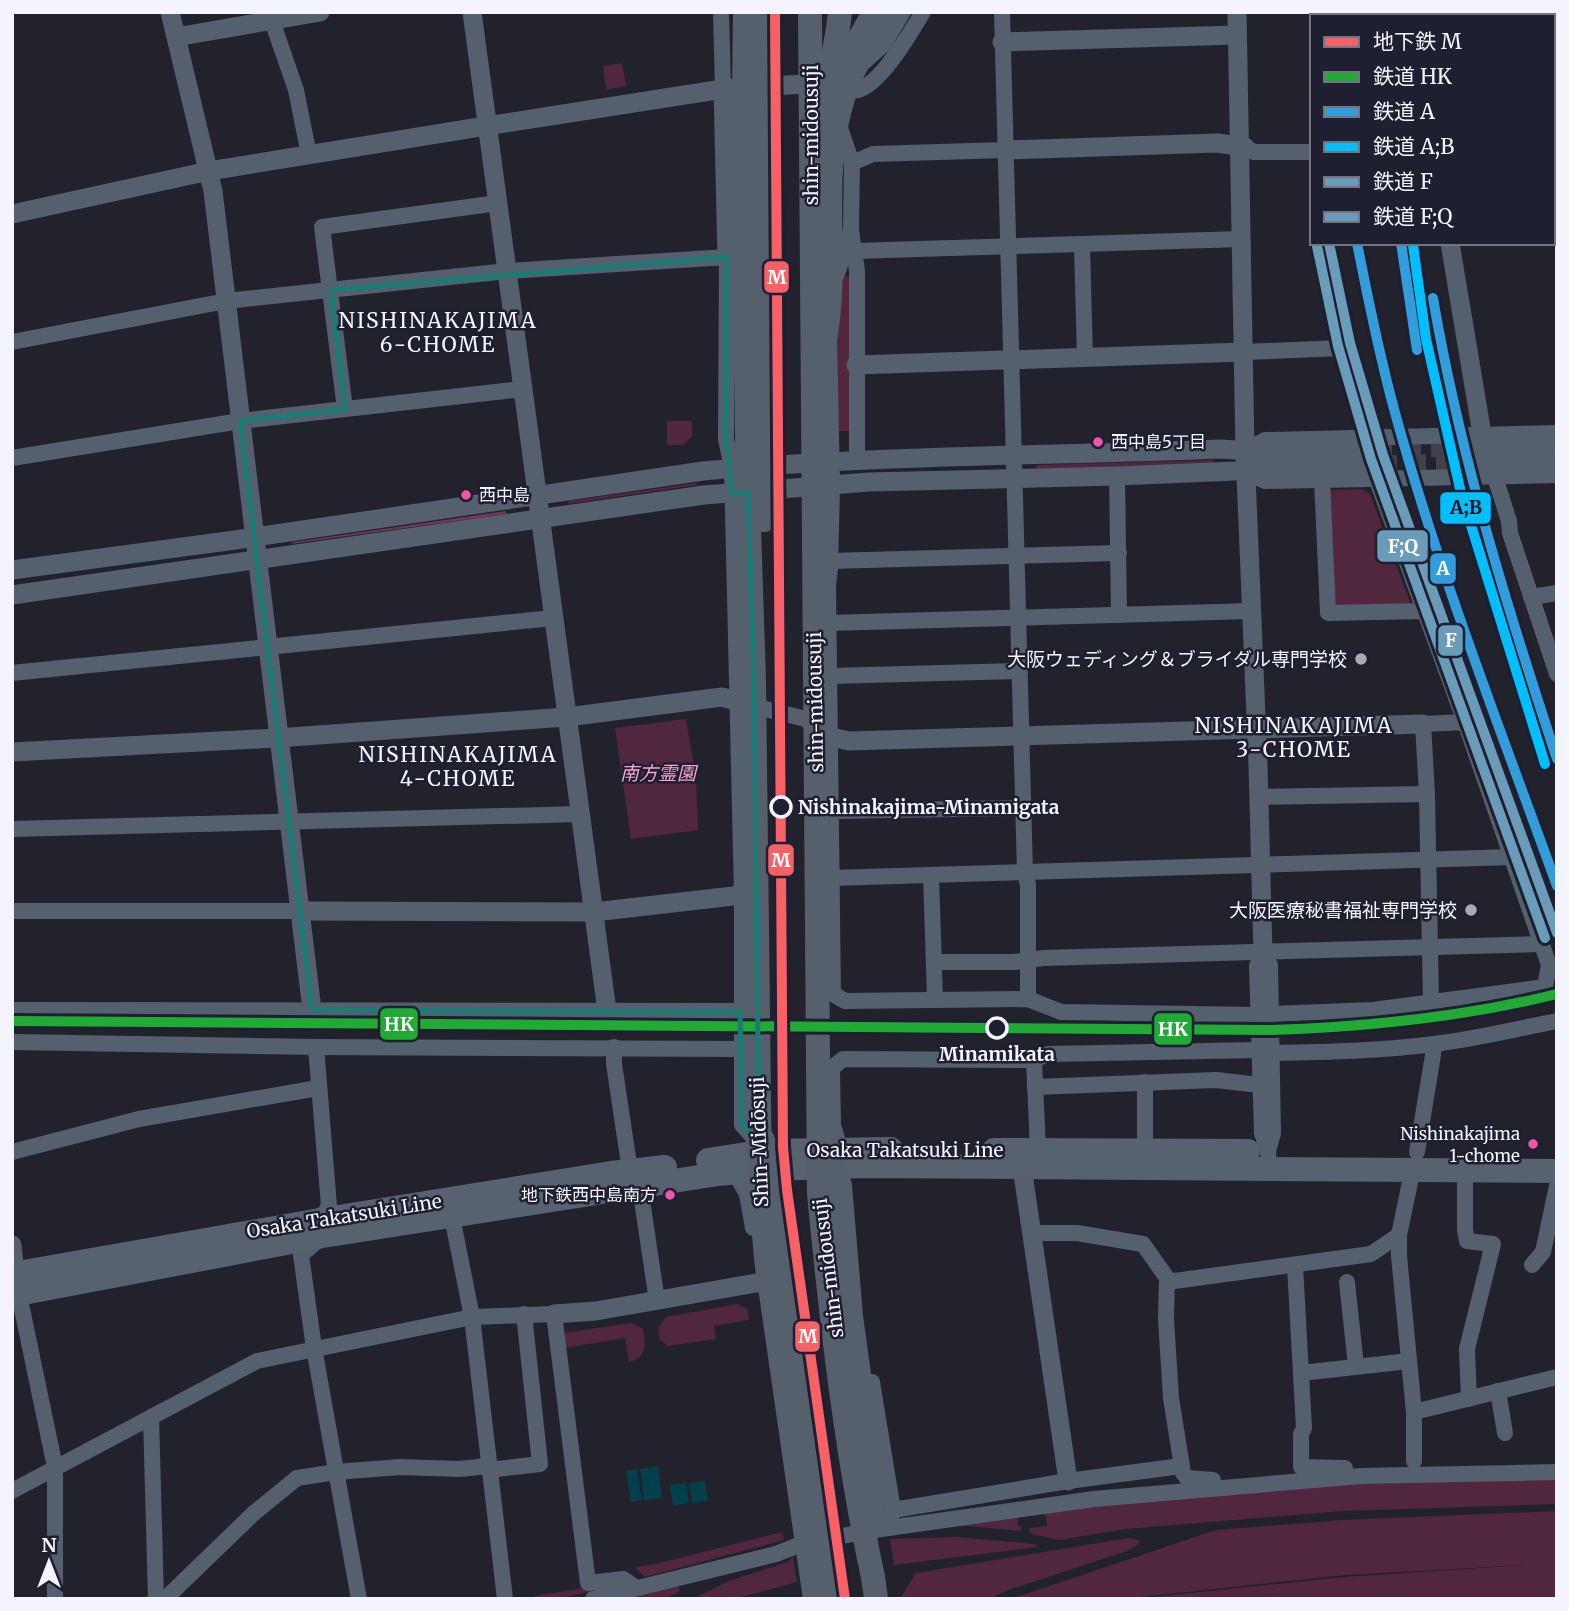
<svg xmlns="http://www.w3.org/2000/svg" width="1569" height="1611" viewBox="0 0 1569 1611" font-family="Merriweather,'Noto Sans JP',serif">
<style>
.green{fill:#50273d}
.forest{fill:#733858}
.water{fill:#03404b}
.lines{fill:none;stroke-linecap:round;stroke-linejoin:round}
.tertiary-tunnel{stroke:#41424c;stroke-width:19;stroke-dasharray:19 10;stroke-linecap:butt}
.minor{stroke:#54606d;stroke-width:16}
.tertiary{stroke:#54606d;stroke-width:19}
.primary{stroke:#56626f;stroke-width:24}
.trunk{stroke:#56606c;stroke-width:24}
.trunk-bridge{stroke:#56606c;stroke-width:24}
.rail-1-casing{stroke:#1e1f30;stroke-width:16}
.rail-2-casing{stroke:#1e1f30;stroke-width:16}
.rail-3-casing{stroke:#1e1f30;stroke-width:16}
.rail-4-casing{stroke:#1e1f30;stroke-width:16}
.rail-5-casing{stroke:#1e1f30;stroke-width:16}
.rail-1{stroke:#21ab36;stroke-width:10}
.rail-2{stroke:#339cda;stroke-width:10}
.rail-3{stroke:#00bfff;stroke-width:10}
.rail-4{stroke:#6a9bb8;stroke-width:10}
.rail-5{stroke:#6a9bb8;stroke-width:10}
.metro-1-casing{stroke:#1e1f30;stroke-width:16}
.metro-1{stroke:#f76066;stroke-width:10}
.marked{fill:none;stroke:#1a7c75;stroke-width:5;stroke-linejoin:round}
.bus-dot{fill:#f653ac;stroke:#1e1f30;stroke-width:2.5}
.poi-dot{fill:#aaaab4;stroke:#1e1f30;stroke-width:2.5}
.stop-dot{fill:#1e1f30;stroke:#f3f4fe;stroke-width:3.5}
.labels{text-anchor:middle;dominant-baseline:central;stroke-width:5;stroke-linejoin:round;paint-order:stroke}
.bus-label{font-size:17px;fill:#f3f4fe;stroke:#1e1f30;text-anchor:start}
.street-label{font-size:19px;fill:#f3f4fe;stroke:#1e1f30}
.poi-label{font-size:19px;fill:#f3f4fe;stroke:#1e1f30;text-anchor:end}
.park-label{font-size:19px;font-style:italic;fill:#f8a6cd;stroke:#1e1f30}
.stop-label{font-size:19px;font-weight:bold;fill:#f3f4fe;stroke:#1e1f30;text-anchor:start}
.neighbourhood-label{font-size:21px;letter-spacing:2px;fill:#f3f4fe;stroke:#1e1f30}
.line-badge{stroke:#1e1f30;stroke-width:2.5}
.badge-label{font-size:19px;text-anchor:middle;font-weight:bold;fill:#fff}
.pale-badge-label{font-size:19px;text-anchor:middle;font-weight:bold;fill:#111}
</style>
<rect width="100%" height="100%" fill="#22222c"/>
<!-- green -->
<g class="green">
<path d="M622,63L626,86L606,90L603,66Z"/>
<path d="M847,276L851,279L853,431H838L837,291L843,277Z"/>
<path d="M667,421H692V437L683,445H667Z"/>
<path d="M1214,460V464L1037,469L1036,467L1037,465Z"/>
<path d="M696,483L697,485L569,504L568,501Z"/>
<path d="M1363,489L1370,494L1410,602L1406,608L1331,610L1327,494L1331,490Z"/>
<path d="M686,719L696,778L698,830L631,839L615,728Z"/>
<path d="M737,1304L747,1309L749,1320L714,1326L716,1339L668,1346L660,1340L658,1328L666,1317Z"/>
<path d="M631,1323L643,1329C646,1345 647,1357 629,1362L625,1338L565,1348L563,1333Z"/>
<path d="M1557,1478V1504L1343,1511L1125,1529L1059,1540L1031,1534L1029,1528L1047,1526L1045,1513L1018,1516V1525L1021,1527V1531L957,1525L958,1522C1157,1492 1356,1480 1557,1478Z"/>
<path d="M1557,1511V1599H1133L1345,1577L1527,1565L1345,1575L1120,1599H1011L1216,1530L1343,1520Z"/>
<path d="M782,1532L784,1540L645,1577L635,1567L656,1564Z"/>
<path d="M957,1537L1034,1544L1038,1547L894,1565L890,1539Z"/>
<path d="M1129,1538L1138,1540L1139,1544L1127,1551L1008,1590L989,1599H900L916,1573Z"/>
<path d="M793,1557L797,1582L734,1599H692L729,1581L788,1562Z"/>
<path d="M677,1583L680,1591L664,1599H620Z"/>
<path d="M611,1584L612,1586L562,1598L535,1599L534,1596Z"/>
</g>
<!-- forest -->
<path class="forest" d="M506,511V514L290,544L294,542Z"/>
<!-- water -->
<g class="water">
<path d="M658,1466L662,1498L644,1500L640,1469Z"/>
<path d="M637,1469L642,1500L631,1502L626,1471Z"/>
<path d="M705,1481L708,1501L692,1503L689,1483Z"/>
<path d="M686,1483L689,1503L673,1506L670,1485Z"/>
</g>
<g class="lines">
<!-- tertiary-tunnel -->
<g class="tertiary-tunnel">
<path d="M1373,449L1469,447"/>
<path d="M1378,465L1473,463"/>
</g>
<!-- minor -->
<g class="minor">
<path d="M269,12L296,90L309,155"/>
<path d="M721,12L723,89"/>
<path d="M1002,12L1025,873L1028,885V999"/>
<path d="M1490,12V16"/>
<path d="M864,62L884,44L903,12"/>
<path d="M836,71L870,12"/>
<path d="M841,87C847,89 852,91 858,90C881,84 911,32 923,12"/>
<path d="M839,125L852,163L851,230L857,271V461"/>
<path d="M1245,147L1254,152H1312"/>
<path d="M852,163L873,154L1005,150"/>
<path d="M1553,237L1557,236"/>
<path d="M1082,245L1085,358"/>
<path d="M854,251L1241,239"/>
<path d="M837,274L851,230"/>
<path d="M829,330L832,486L830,569L828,585L833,994L845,1001L1028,999L1061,1012L1258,1015"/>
<path d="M12,342L226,301L507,271L727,257L726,439L732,468L742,895V1125L761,1146"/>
<path d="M1244,352L1343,348"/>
<path d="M345,409L322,227L498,203"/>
<path d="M1245,451L1265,440L1557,433"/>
<path d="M12,458L240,421L522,389"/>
<path d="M1245,471L1265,481L1557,475"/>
<path d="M1117,476L1119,615"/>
<path d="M1495,477L1509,521L1510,533L1557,674"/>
<path d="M1376,478L1465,722"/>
<path d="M1322,479L1328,613L1423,611"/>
<path d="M830,561L1119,553"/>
<path d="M1531,597L1557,593"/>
<path d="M829,623L1251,611"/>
<path d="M12,673L553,618"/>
<path d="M829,676L1020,671"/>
<path d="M745,704L806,719L818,731"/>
<path d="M1259,797L1427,794"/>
<path d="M832,811L1023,808"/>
<path d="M12,829L581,814"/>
<path d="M931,875L935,999"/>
<path d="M832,878L1512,857"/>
<path d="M12,911H299"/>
<path d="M1263,954L1257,966L1262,1133L1268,1151L1269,1167"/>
<path d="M1263,954L1270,965L1273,1133L1268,1151"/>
<path d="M934,962H1015L1043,958L1541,944"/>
<path d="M12,1010L740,1011"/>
<path d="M1271,1014L1373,1010L1545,987L1549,965L1465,722L1423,724L1427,794L1431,1003"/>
<path d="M12,1042L316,1047L329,1206L320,1220L323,1236L301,1255L314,1348L359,1599"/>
<path d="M316,1047L741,1049"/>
<path d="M614,1047V1064L630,1171"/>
<path d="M1272,1053C1326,1052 1380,1051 1434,1044C1476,1039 1516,1029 1557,1021"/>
<path d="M1034,1060L1038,1150"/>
<path d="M1035,1087L1216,1080L1260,1085"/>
<path d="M840,1149L833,1125L832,1068L843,1059L1034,1060L1048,1054L1259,1050"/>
<path d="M1145,1149V1082"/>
<path d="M12,1152L139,1119L318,1088"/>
<path d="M1417,1152L1433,1055V1044"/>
<path d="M1413,1168L1399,1235V1256L1414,1412V1461"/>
<path d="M1465,1169V1230L1467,1241L1493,1244L1467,1349L1469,1399"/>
<path d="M735,1173L747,1194L753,1228"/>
<path d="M640,1187L657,1301"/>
<path d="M452,1217L472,1317L505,1599"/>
<path d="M1031,1233H1077L1143,1244L1167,1278L1166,1319L1171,1398L1183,1473L1187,1478L1213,1480"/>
<path d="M1532,1265L1543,1252L1557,1186"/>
<path d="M1295,1266L1304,1428L1301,1434V1467L1345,1468"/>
<path d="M1167,1282L1371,1254L1399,1235"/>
<path d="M1347,1282L1356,1366"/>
<path d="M17,1285L55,1467V1599"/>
<path d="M1301,1373L1409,1361"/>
<path d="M872,1382L893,1510L888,1528"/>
<path d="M1498,1391L1505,1433"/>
<path d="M1414,1412L1557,1377"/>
<path d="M151,1417L156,1599"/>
<path d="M489,1470L540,1464L524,1314"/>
<path d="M12,1491L257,1361L472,1317L554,1314L588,1583L623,1579L635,1587"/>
<path d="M893,1510L1068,1481L1181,1466"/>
<path d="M165,1599L254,1513L297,1478L336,1472L400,1467L460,1469L488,1466"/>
<path d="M593,1599L776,1554L799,1545L867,1531L1094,1499L1361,1476L1557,1472"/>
</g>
<!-- tertiary -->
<g class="tertiary">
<path d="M170,12L213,191L312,1010"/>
<path d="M472,12L607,1011"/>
<path d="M1237,12L1245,451L1258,765L1263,954"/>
<path d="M1416,12V16"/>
<path d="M176,37L320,12"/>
<path d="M1002,42L1237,35"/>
<path d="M723,89L727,257"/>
<path d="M1553,112L1557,111"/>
<path d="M1005,150L1217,143L1245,147"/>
<path d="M12,214L209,171L486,126L723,89L822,83"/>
<path d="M1450,243L1482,434"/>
<path d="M856,365L1244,352"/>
<path d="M1469,447L1557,445"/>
<path d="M1473,463L1557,462"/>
<path d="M12,570L235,540L703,471C875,455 1048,456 1221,449L1265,452L1373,449"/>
<path d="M12,595L704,495L869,482L1117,476L1378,465"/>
<path d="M831,737L849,741L1423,724"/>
<path d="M12,752L277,738L567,717L722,697L736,701"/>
<path d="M299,911L594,912L742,895"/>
<path d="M1022,1167L1068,1481"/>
<path d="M12,1245L15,1272"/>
<path d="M554,1314L596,1311L762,1282"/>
</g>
<!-- primary -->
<g class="primary">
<path d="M994,1150L1248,1151"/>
<path d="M708,1160L765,1151L891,1149"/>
<path d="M12,1274L320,1220L611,1173L665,1167"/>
<path d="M12,1297L18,1294L323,1236L718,1174L772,1169L864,1166L1557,1171"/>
</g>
<!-- trunk -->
<g class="trunk">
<path d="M820,143C821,99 836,56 840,12"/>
<path d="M820,1130L840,1185L851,1316L864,1411"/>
<path d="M763,1140L775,1191L822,1520"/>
<path d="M873,1577L876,1599"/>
</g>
<!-- trunk-bridge -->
<g class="trunk-bridge">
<path d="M745,12L743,174L748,497L754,681L760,1183L766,1259L815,1599"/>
<path d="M810,12L819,1193C831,1319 846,1453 873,1577"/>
<path d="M825,339C839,263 820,184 840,109C849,74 867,43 886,12"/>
<path d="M764,520L763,45L765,12"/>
<path d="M864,1411L871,1457L873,1515"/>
<path d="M822,1520L833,1599"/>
</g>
<!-- rail-1 casing -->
<g class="rail-1-casing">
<path id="rail-1" d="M12,1021L1271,1030C1368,1027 1463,1017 1557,994"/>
</g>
<!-- rail-2 casing -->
<g class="rail-2-casing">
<g id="rail-2">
<path d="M1357,243C1368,299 1379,354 1394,409C1438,571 1500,728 1557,886"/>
<path d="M1401,243L1417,350"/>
<path d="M1433,298C1460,456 1507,607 1557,759"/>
</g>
</g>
<!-- rail-3 casing -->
<g class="rail-3-casing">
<path id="rail-3" d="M1413,245L1426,339L1461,493L1545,764"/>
</g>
<!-- rail-4 casing -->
<g class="rail-4-casing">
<path id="rail-4" d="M1329,243L1350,343L1383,455L1557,933"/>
</g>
<!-- rail-5 casing -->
<g class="rail-5-casing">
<path id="rail-5" d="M1317,246L1338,346L1371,459L1545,938"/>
</g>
<!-- rail-1 -->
<use href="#rail-1" class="rail-1"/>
<!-- rail-2 -->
<use href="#rail-2" class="rail-2"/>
<!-- rail-3 -->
<use href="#rail-3" class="rail-3"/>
<!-- rail-4 -->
<use href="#rail-4" class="rail-4"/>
<!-- rail-5 -->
<use href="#rail-5" class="rail-5"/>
<!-- metro-1 casing -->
<g class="metro-1-casing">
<path id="metro-1" d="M775,12L783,1147L787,1190L845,1599"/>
</g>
<!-- metro-1 -->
<use href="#metro-1" class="metro-1"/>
</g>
<!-- marked area -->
<path class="marked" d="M727,257L726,439L732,494L748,493L754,681L759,1143L742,1125L740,1012L312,1010L240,421L345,409L331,290Z"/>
<!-- markers -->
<g class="bus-dot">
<circle cx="1098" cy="442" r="6"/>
<circle cx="466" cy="495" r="6"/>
<circle cx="1533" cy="1144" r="6"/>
<circle cx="670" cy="1195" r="6"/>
</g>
<g class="poi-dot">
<circle cx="1361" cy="659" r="7"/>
<circle cx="1471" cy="910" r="7"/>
</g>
<g class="stop-dot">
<circle cx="781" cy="807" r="10"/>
<circle cx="997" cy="1028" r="10"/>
</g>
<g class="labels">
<!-- bus labels -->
<g class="bus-label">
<text x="1111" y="442">西中島5丁目</text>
<text x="479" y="495">西中島</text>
<text x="1520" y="1134" text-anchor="end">Nishinakajima<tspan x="1520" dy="22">1-chome</tspan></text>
<text x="657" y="1195" text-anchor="end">地下鉄西中島南方</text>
</g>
<!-- street labels -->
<g class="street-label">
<text transform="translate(811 135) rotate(-90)">shin-midousuji</text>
<text transform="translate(815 702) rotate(-91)">shin-midousuji</text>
<text transform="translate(759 1142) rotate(-92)">Shin-Midōsuji</text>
<text x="905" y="1150">Osaka Takatsuki Line</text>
<text transform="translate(344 1216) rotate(-9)">Osaka Takatsuki Line</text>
<text transform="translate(828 1268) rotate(-97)">shin-midousuji</text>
</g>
<!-- poi labels -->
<g class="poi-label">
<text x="1347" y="659">大阪ウェディング＆ブライダル専門学校</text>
<text x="1457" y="910">大阪医療秘書福祉専門学校</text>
</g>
<!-- park labels -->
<g class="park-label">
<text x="658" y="773">南方霊園</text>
</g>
<!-- stop labels -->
<g class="stop-label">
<text x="798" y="807">Nishinakajima-Minamigata</text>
<text x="997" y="1054" text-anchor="middle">Minamikata</text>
</g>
<!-- neighbourhood labels -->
<g class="neighbourhood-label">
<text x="438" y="320">NISHINAKAJIMA<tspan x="438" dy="24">6-CHOME</tspan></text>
<text x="1294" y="725">NISHINAKAJIMA<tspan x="1294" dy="24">3-CHOME</tspan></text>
<text x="458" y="754">NISHINAKAJIMA<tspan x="458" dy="24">4-CHOME</tspan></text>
</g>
</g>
<g class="line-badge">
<rect x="763" y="260" width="27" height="34" rx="7" fill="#f76066"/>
<rect x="1439" y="491" width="53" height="34" rx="7" fill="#00bfff"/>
<rect x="1376" y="529" width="53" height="34" rx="7" fill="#6a9bb8"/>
<rect x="1429" y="552" width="28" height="33" rx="7" fill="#339cda"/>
<rect x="1437" y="624" width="27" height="33" rx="7" fill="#6a9bb8"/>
<rect x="767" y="843" width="28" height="34" rx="7" fill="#f76066"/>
<rect x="379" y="1007" width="40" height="34" rx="7" fill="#21ab36"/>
<rect x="1153" y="1012" width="40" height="34" rx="7" fill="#21ab36"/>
<rect x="794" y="1320" width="27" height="33" rx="7" fill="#f76066"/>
</g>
<g class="badge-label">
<text x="777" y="284">M</text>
<text x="1403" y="553">F;Q</text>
<text x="1443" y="575">A</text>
<text x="1451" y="647">F</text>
<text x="781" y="867">M</text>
<text x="399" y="1031">HK</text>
<text x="1173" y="1036">HK</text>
<text x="808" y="1343">M</text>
</g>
<g class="pale-badge-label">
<text x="1466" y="514">A;B</text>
</g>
<!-- border -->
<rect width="1569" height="1611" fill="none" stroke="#f3f4fe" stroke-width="28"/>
<!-- legend -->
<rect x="1310" y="14" width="245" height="231" fill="#1e1f30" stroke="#737482" stroke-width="2"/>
<rect x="1324" y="37" width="35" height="10" fill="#f76066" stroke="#737482" stroke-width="2"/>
<text x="1373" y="49" font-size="21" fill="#f3f4fe">地下鉄 M</text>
<rect x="1324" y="72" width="35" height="10" fill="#21ab36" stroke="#737482" stroke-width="2"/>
<text x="1373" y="84" font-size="21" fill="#f3f4fe">鉄道 HK</text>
<rect x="1324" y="107" width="35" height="10" fill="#339cda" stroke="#737482" stroke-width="2"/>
<text x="1373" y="119" font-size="21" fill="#f3f4fe">鉄道 A</text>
<rect x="1324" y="142" width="35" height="10" fill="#00bfff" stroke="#737482" stroke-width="2"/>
<text x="1373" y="154" font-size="21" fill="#f3f4fe">鉄道 A;B</text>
<rect x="1324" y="177" width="35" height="10" fill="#6a9bb8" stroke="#737482" stroke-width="2"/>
<text x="1373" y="189" font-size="21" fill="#f3f4fe">鉄道 F</text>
<rect x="1324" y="212" width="35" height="10" fill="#6a9bb8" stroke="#737482" stroke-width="2"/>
<text x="1373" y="224" font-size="21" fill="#f3f4fe">鉄道 F;Q</text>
<!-- north arrow -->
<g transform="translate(49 1562)" stroke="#1e1f30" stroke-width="5" paint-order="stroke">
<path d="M0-5L12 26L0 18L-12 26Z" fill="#f3f4fe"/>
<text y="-10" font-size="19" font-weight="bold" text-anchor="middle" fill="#f3f4fe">N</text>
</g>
</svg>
